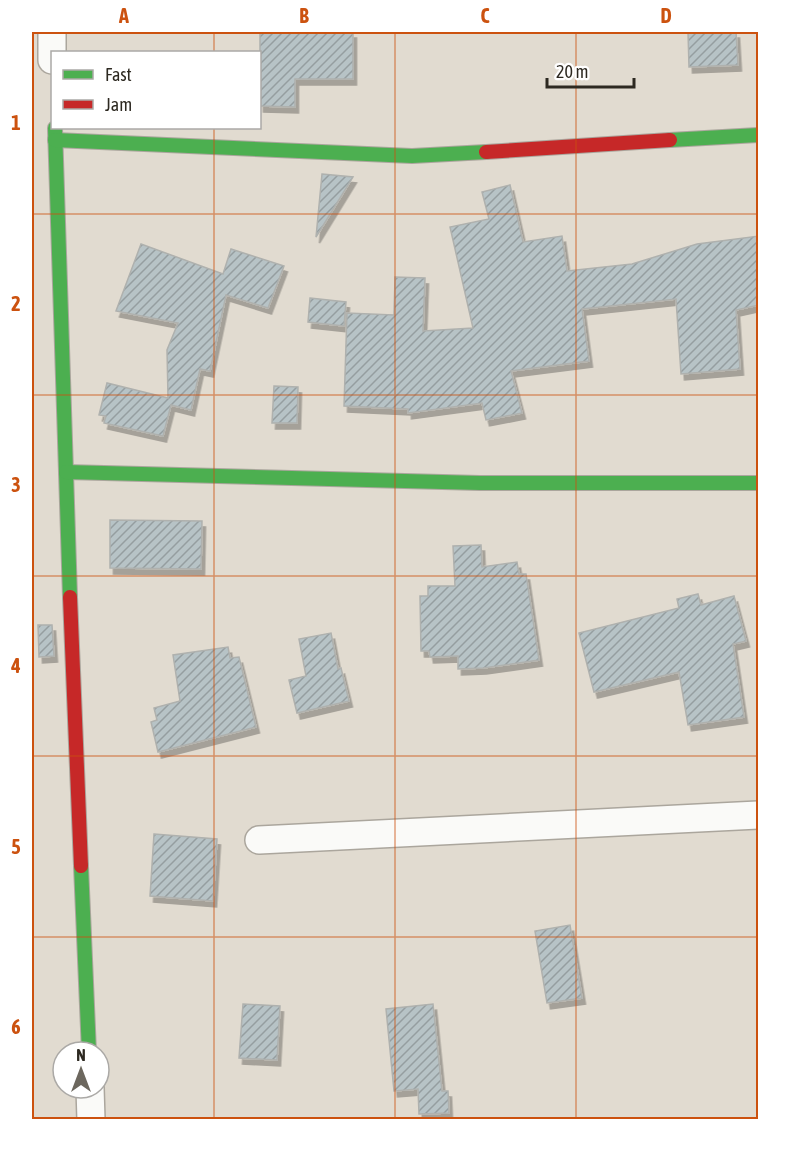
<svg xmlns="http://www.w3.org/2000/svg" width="790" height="1151" viewBox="0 0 790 1151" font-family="'Asap Condensed',sans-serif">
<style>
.building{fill:url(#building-hatch);stroke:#afb1ae;stroke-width:1.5;filter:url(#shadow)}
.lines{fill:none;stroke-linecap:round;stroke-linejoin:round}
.street-casing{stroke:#aba69d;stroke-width:30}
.fast-casing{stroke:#aba69d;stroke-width:16}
.jam-casing{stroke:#aba69d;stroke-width:16}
.street{stroke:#fafaf8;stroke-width:27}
.fast{stroke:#4caf50;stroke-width:14}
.jam{stroke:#c62828;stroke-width:14}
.grid{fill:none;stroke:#cc520f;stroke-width:1.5;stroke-opacity:0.55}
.neatline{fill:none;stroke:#cc520f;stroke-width:2}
.grid-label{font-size:20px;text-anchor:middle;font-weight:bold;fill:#cc520f}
</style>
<defs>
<pattern id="building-hatch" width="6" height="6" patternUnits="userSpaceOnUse" patternTransform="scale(1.5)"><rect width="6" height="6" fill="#b7c3c6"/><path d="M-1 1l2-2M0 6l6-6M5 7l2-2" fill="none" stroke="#959ea0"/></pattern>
<filter id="shadow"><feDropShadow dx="3.5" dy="6" stdDeviation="0" flood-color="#0004"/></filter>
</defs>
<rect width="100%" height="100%" fill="#e1dbd0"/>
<!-- building -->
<g class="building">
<path d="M260,32H353V79H295V107L260,106Z"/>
<path d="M688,32H736L738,65L689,67Z"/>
<path d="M322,174L353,177L316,237Z"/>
<path d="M510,185L523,242L562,236L567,271L632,264L697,244L759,236V305L736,310L740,369L681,374L676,299L582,309L589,361L511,371L522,413L486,420L482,403L408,413V409L344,406L347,313L394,315L395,277L425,278L423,331L473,328L450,227L489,219L482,192Z"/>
<path d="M141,244L223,274L231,249L284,266L268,308L226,295L210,371L200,369L191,410L171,405L163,436L104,423L106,416L99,415L107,383L168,398L167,350L178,323L116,311Z"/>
<path d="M310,298L346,302L344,326L308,322Z"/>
<path d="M274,386L298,387L297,423H272Z"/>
<path d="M110,520L202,521L201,569L110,568Z"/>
<path d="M481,545L482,567L517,562L519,574H526L539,660L483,668L458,669V656L430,657L429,651H421L420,596H428V586H455L453,546Z"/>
<path d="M698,594L701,605L734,596L746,641L733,644L744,717L688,725L679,672L594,692L579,633L679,608L677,599Z"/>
<path d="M38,625H52L54,656L39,657Z"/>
<path d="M331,633L338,669L341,668L349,701L297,713L289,680L306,676L299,639Z"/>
<path d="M228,647L230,658L239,657L256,727L158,752L151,722L157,720L154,708L180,701L173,655Z"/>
<path d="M154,834L217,839L213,901L150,896Z"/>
<path d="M570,925L582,998L547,1003L535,931Z"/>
<path d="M243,1004L280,1006L277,1060L239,1058Z"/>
<path d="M433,1004L442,1091H448L449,1113L419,1114L418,1089L394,1091L386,1009Z"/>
</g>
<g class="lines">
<!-- street casing -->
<g class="street-casing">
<g id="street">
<path d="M52,32V60"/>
<path d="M259,840L758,815"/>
<path d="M90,1088L91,1120"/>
</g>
</g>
<!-- fast casing -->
<g class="fast-casing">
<g id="fast">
<path d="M55,128L70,597"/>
<path d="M55,140L412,156L486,152"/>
<path d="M670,140L758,135"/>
<path d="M66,472L480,483H758"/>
<path d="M81,866L89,1052"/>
</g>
</g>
<!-- jam casing -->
<g class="jam-casing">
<g id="jam">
<path d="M486,152L670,140"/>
<path d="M70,597L81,866"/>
</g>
</g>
<!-- street -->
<use href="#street" class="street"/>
<!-- fast -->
<use href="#fast" class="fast"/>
<!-- jam -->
<use href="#jam" class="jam"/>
</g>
<!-- grid -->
<path class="grid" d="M214,32V52M395,32V1120M576,32V1120M214,128V1120M32,214H758M32,395H758M32,576H758M32,756H758M32,937H758"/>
<!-- border -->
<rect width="790" height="1151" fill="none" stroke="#ffffff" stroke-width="66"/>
<!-- legend -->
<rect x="51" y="51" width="210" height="78" fill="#ffffff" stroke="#aba9a6" stroke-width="1.5"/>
<rect x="63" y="70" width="30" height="9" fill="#4caf50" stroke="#aba9a6" stroke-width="1.5"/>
<text x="105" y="81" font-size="18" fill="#2d2921">Fast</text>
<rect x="63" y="100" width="30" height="9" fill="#c62828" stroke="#aba9a6" stroke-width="1.5"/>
<text x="105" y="111" font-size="18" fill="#2d2921">Jam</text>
<!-- north arrow -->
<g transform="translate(81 1070)"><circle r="28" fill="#ffffff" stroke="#aba9a6" stroke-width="1.5"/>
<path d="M0-4.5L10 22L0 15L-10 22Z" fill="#6c675e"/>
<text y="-9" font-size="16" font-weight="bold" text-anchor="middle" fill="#2d2921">N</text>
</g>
<!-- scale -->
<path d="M547 78v9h87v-9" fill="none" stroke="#2d2921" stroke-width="3"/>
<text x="556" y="78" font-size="18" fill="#2d2921" stroke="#ffffff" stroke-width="4.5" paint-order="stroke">20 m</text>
<rect x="33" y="33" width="724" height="1085" class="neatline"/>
<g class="grid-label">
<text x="124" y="23">A</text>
<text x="304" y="23">B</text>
<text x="485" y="23">C</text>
<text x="666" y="23">D</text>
<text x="16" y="130">1</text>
<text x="16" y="311">2</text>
<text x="16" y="492">3</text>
<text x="16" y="673">4</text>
<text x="16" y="854">5</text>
<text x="16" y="1034">6</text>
</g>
</svg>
